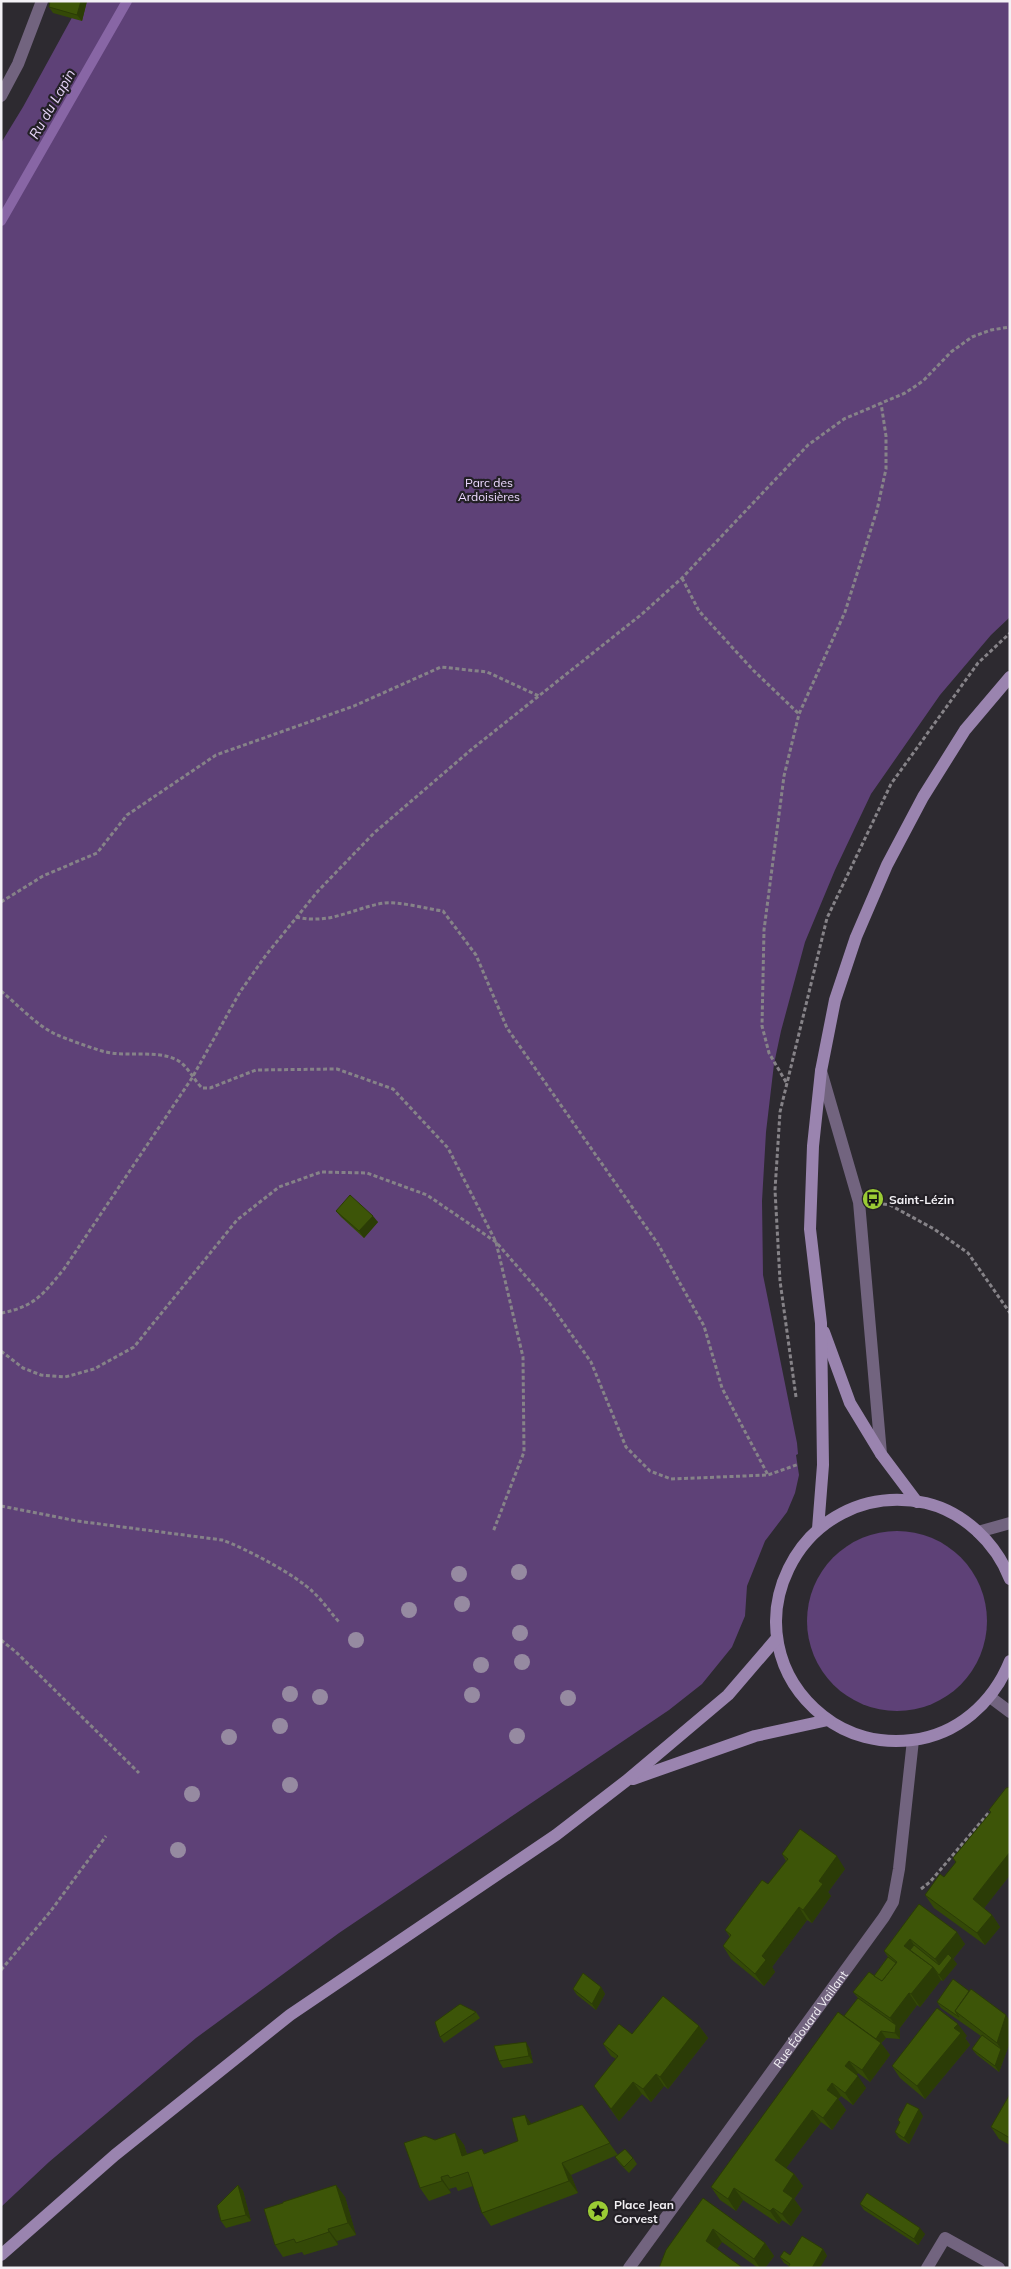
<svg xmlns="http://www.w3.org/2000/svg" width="1011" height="2269" viewBox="0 0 1011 2269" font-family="Mulish,sans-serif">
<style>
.green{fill:#5e4177}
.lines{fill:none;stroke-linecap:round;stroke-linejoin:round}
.stream{stroke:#8866a5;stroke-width:10}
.path{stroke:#868388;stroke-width:3;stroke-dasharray:4 2.5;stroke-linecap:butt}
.lane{stroke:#72647f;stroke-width:12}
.street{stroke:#72647f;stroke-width:12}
.secondary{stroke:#9a84af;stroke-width:12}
.tree{fill:#968aa1}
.wall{fill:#344907}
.shaded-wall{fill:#2b3c06}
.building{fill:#3d5508;stroke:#2b3c06}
.labels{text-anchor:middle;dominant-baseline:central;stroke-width:4.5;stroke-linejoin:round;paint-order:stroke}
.park-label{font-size:12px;fill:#ecd9fe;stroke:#232026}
.poi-label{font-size:12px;font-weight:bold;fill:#f3f1f5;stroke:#232026;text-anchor:start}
.street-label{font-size:12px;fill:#f3f1f5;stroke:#232026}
.water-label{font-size:14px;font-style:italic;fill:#e6d4f8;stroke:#232026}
</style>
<rect width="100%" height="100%" fill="#2d2a30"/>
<!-- green -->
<g class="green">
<path d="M81,1H1010V617L991,635L940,695L871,794L835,870L805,942L781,1031L774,1064L766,1132L762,1201L763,1275L797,1443L798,1454L796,1455L799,1475L795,1493L787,1512L765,1541L747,1586L745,1616L732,1647L702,1684L669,1710L339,1933L196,2038L49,2162L1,2207V143L23,107Z"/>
<circle cx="897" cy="1621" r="90"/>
</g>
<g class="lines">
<!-- stream -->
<path class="stream" d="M1,221L127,1"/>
<!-- path -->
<g class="path">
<path d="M682,578L699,611L753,670L799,714"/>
<path d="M1,902L43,876L97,853L127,815L216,755L354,706L441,667L487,672L539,696"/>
<path d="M296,917C331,925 353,908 384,903C398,901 428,909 443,911L476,955L507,1028L658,1244L704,1326L722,1388L768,1475"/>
<path d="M1,991C18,1005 35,1024 55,1034C69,1040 86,1046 102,1051C125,1058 156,1049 177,1060C188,1066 193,1079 202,1088H210L256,1070L337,1069L393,1089L448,1148L496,1242L523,1357L524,1452L493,1532"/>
<path d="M786,1082L769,1053L762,1026L764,930L784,776L799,714L845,612L877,510L886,469V436L881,403"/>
<path d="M883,1204L890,1205L934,1229L968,1253L1010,1313"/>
<path d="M1,1313C35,1307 44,1293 64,1269L192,1078L240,992L266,955L318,891L374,833L472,749L642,614L682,578L808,445L844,419L905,393L923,381L951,352L972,337L991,330L1010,327"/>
<path d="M1,1351L23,1368L41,1375L65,1377L94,1369L134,1347L237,1220L279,1187L321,1172L367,1173L427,1195L496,1242L550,1304L591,1362L626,1447L650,1471L671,1479L768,1475L799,1464"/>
<path d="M796,1397L780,1281L775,1190L780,1112L827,918L891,784L978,663L1010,633"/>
<path d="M1,1506L77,1521L222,1540C245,1548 296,1575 313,1592C323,1601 330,1612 339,1622"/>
<path d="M1,1640L16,1652L139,1773"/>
<path d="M921,1889L930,1882L991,1810"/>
<path d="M1,1970L50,1912L106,1836"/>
</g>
<!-- lane -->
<g class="lane">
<path d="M1,96L18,64L42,1"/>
<path d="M821,1071L859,1202L881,1454"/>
<path d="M927,2268L945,2238L999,2268"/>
</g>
<!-- street -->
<g class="street">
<path d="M978,1532L1010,1523"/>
<path d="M990,1697L1010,1712"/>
<path id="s1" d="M629,2268L884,1917L893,1902L899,1869L913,1740"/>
</g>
<!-- secondary -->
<g class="secondary">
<path d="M824,1332L850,1403L881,1454L917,1502"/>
<path d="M818,1529L823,1465L821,1323L810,1229L813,1146L821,1071L835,1000L856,937L887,865L923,797L965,730L1010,677"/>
<path d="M1010,1579C996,1543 964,1512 926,1503C799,1476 721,1634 823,1716C848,1736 880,1744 912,1740C957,1735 993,1703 1010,1661"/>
<path d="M633,1779L755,1736L828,1720"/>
<path d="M1,2255L115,2155L290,2015L556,1835L626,1781L728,1695L777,1638"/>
</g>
</g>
<!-- trees -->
<g class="tree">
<circle cx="519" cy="1572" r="8"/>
<circle cx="459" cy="1574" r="8"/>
<circle cx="462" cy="1604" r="8"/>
<circle cx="409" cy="1610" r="8"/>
<circle cx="520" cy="1633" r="8"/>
<circle cx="356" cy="1640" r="8"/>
<circle cx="522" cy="1662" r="8"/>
<circle cx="481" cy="1665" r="8"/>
<circle cx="290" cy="1694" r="8"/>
<circle cx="472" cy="1695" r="8"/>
<circle cx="320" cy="1697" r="8"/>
<circle cx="568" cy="1698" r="8"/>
<circle cx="280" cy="1726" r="8"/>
<circle cx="517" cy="1736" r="8"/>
<circle cx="229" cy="1737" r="8"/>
<circle cx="290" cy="1785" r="8"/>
<circle cx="192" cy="1794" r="8"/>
<circle cx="178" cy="1850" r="8"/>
</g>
<!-- wall -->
<g class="wall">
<path d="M87,1L82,21L53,13L49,7Z"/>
<path d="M336,1211L378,1222L364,1238L341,1217Z"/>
<path d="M1010,1787V1875L984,1908L992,1915L1000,1927L985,1945L934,1908L925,1895L944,1877L956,1862L953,1858L991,1812L989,1810Z"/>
<path d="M782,1854L845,1869L828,1892L831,1896L812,1923L807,1920L772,1967L775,1972L764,1986L731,1959L723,1946L730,1937L725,1930L768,1884L786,1861Z"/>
<path d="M919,1904L965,1944L953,1959L957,1964L943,1981L941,1980L920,2007L917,2005L899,2029L900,2031V2039L886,2038L881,2043L890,2055L870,2082L858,2073L856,2075L866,2088L853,2105L841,2096L838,2099L846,2110L832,2130L821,2122L786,2168L794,2174L803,2186L794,2199L802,2210L791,2226L782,2220L779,2224L743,2200L736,2211L720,2200L711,2187L858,1998L853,1992L874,1976L888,1957L884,1951Z"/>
<path d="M601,1987L605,1994L596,2010L577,1995L573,1989Z"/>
<path d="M937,2002L1010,2021V2042L999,2072L977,2055L972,2049L981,2036L941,2008Z"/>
<path d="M476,2012L480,2018L444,2043L440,2037Z"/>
<path d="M699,2026L708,2038L668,2089L664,2086L651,2102L642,2094L619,2121L594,2086L616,2059L611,2056L603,2044L632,2034Z"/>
<path d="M967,2036L965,2038L970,2045L925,2099L900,2078L892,2066Z"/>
<path d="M530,2049L533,2063L503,2068L499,2061Z"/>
<path d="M1010,2094V2145L999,2139L991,2127Z"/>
<path d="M582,2105L618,2155L633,2158L637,2164L629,2173L619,2163L615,2157L617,2155L571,2175L578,2193L491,2226L482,2213L473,2186L458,2191L456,2187L449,2189L451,2193L429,2201L420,2188L435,2140L455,2133L464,2145L467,2154L482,2149L485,2154L518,2141L532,2123Z"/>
<path d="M923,2116L909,2144L899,2138L895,2132L900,2123L898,2120Z"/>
<path d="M238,2185L243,2191L251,2221L226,2228L221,2221Z"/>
<path d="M336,2185L345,2197L356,2235L337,2241L338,2245L304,2255L302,2252L283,2257L275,2245L283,2203Z"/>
<path d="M703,2198L765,2243L774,2256L765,2268H758L722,2242L717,2249L659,2268Z"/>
<path d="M860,2204L925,2234L918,2245L864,2210Z"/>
<path d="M823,2249L827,2256L789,2266L784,2263L780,2257Z"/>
</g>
<!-- shaded-wall -->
<g class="shaded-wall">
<path d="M81,1H87L82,21L77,15Z"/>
<path d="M373,1216L378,1222L364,1238L359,1231Z"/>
<path d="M1010,1852V1875L981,1912L973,1899Z"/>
<path d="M837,1856L845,1869L828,1892L831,1896L812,1923L803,1910L819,1881Z"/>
<path d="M799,1907L807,1920L772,1967L775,1972L764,1986L755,1974L762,1956Z"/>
<path d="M992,1915L1000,1927L985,1945L977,1933Z"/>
<path d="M957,1932L965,1944L953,1959L957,1964L943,1981L939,1975L943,1970L935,1959Z"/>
<path d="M910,1939L918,1951L914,1957L904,1946Z"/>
<path d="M933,1967L941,1980L920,2007L911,1994Z"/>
<path d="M601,1987L605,1994L596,2010L592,2004Z"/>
<path d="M909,1993L917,2005L899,2029L900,2031V2039L895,2033L896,2026L890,2018Z"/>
<path d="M1006,2015L1010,2021V2042L999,2072L995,2066L1001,2049L997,2043Z"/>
<path d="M958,2024L967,2036L965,2038L970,2045L925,2099L917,2086L954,2028Z"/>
<path d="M699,2026L708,2038L668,2089L660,2077Z"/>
<path d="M881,2031L886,2038L881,2043L890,2055L870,2082L862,2070L874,2041Z"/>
<path d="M526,2042L530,2049L533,2063L529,2056Z"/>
<path d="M849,2061L858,2073L854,2079L845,2066Z"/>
<path d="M656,2074L664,2086L651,2102L643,2089Z"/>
<path d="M858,2076L866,2088L853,2105L845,2093Z"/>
<path d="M633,2082L642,2094L619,2121L611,2109Z"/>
<path d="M832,2083L841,2096L838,2099L846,2110L832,2130L823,2118L827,2090Z"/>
<path d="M919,2109L923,2116L909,2144L904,2138Z"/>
<path d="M812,2110L821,2122L783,2172L775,2160Z"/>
<path d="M525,2115L534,2127L528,2125Z"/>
<path d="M455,2133L464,2145L471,2168L462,2156Z"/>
<path d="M562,2163L571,2175L578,2193L569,2181Z"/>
<path d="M794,2174L803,2186L794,2199L802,2210L791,2226L782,2214L783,2191Z"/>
<path d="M441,2177L449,2189L451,2193L442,2181Z"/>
<path d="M238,2185L243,2191L251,2221L246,2215Z"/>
<path d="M336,2185L345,2197L356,2235L348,2223Z"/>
<path d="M734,2188L743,2200L736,2211L728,2199Z"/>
<path d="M773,2208L782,2220L779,2224L770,2211Z"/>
<path d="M920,2228L925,2234L918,2245L914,2239Z"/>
<path d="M328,2229L337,2241L338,2245L329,2232Z"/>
<path d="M713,2229L722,2242L714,2253L706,2241Z"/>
<path d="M765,2243L774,2256L765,2268H760L754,2259Z"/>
<path d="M823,2249L827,2256L820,2268H812Z"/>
</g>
<!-- building -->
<g class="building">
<path d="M50,1H81L77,15L49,7Z"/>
<path d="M350,1195L373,1216L359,1231L336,1211Z"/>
<path d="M1010,1787V1852L973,1899L992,1915L977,1933L925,1895L940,1874L944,1877L956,1862L953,1858L991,1812L989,1810L1006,1788Z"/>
<path d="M800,1829L837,1856L819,1881L823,1884L803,1910L799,1907L762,1956L766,1960L755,1974L723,1946L731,1935L725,1930L762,1880L768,1884L788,1859L782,1854Z"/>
<path d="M919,1904L957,1932L935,1959L910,1939L904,1946L933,1967L911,1994L909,1993L890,2018L853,1992L869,1972L882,1981L897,1962L884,1951Z"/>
<path d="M914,1945L939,1965L948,1954L952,1958L939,1975L933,1967L910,1950Z"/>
<path d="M888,1957L896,1963L882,1981L874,1976Z"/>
<path d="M583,1973L601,1987L592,2004L573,1989Z"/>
<path d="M953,1979L969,1991L955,2011L959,2017L937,2002Z"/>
<path d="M971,1989L1006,2015L997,2043L955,2011Z"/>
<path d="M663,1996L699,2026L660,2077L656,2074L643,2089L633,2082L611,2109L594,2086L618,2056L603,2044L619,2024L632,2034Z"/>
<path d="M858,1998L896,2025L895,2033L881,2031L876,2039L844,2016Z"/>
<path d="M460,2004L476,2012L440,2037L435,2022Z"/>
<path d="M937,2008L958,2024L954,2028L961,2033L917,2086L892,2066Z"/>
<path d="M838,2012L881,2043L862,2070L849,2061L845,2066L858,2076L845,2093L832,2083L827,2090L838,2098L823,2118L812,2110L775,2160L794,2174L783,2191L793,2198L782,2214L773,2208L770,2211L734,2188L728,2199L711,2187Z"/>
<path d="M982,2035L1001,2049L995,2066L972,2049Z"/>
<path d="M526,2042L529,2056L499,2061L494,2046Z"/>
<path d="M1010,2094V2138L991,2127Z"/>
<path d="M907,2103L919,2109L904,2138L895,2132L900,2122L898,2120Z"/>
<path d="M582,2105L610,2143L562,2163L569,2181L482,2213L468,2172L450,2178L448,2175L441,2177L442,2181L420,2188L404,2143L425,2136L435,2140L455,2133L462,2156L482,2149L484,2154L518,2141L512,2118L525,2115L528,2125Z"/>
<path d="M625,2149L633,2158L624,2167L615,2157Z"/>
<path d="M238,2185L246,2215L221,2221L217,2206Z"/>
<path d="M336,2185L348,2223L328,2229L329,2232L296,2243L294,2239L275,2245L264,2209L283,2203V2202Z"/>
<path d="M867,2193L920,2228L914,2239L860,2204Z"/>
<path d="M703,2198L765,2243L754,2259L713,2229L706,2241L743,2268H659L666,2250Z"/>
<path d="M802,2236L823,2249L812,2268H788L790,2264L780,2257L784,2251L790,2255Z"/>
</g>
<!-- icons -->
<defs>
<g id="bus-disc" transform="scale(1.125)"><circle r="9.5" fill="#9acb34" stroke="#232026"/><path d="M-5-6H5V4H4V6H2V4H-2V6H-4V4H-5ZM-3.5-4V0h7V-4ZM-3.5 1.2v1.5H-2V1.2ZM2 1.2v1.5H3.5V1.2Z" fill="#111"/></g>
<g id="sight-disc" transform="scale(1.125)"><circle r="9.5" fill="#9acb34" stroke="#232026"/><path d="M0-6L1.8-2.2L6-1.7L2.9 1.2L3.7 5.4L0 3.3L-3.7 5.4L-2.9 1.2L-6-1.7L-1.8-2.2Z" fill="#111"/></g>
</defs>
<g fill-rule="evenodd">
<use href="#bus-disc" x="873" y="1199"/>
<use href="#sight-disc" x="598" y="2211"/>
</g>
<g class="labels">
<!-- park labels -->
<g class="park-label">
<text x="489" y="482">Parc des<tspan x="489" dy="14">Ardoisières</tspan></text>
</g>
<!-- poi labels -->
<g class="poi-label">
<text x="889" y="1199">Saint-Lézin</text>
<text x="614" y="2204">Place Jean<tspan x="614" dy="14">Corvest</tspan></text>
</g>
<!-- street labels -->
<g class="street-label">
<text stroke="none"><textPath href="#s1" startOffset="308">Rue Édouard Vaillant</textPath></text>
</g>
<!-- water labels -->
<g class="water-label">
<text transform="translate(52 104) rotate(-60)">Ru du Lapin</text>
</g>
</g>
<!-- border -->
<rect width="1011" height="2269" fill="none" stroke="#f3f1f5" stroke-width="5"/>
</svg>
